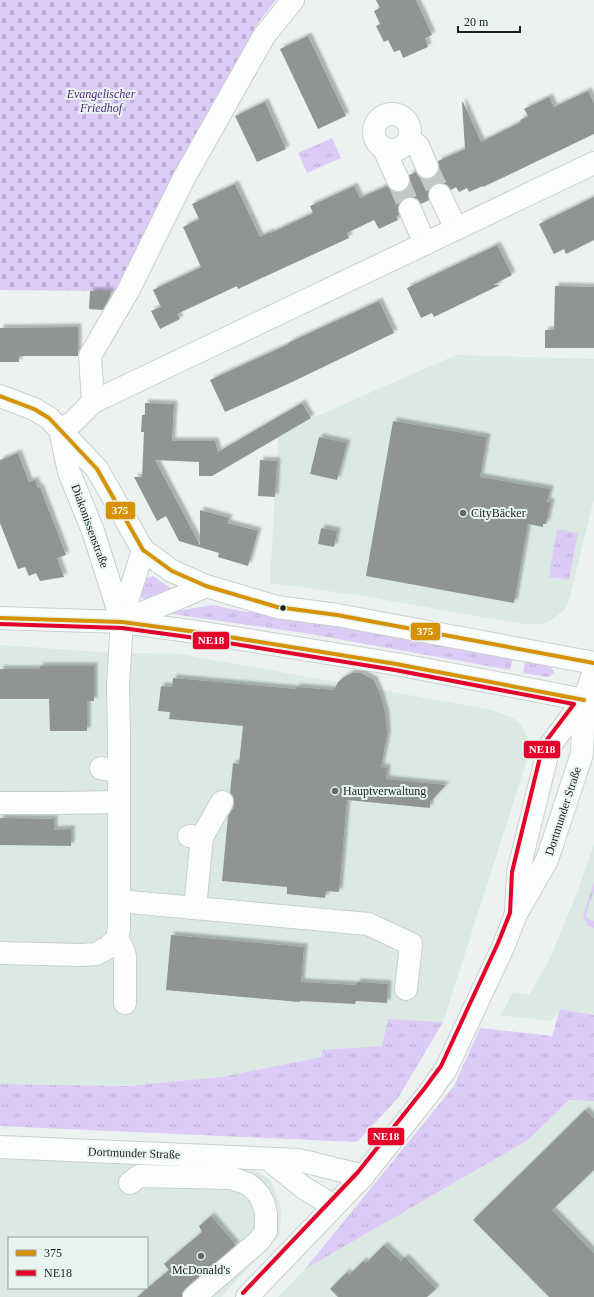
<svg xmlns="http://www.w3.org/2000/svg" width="594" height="1297" viewBox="0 0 594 1297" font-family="Georgia,serif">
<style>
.built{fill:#dae9e2;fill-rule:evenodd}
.grass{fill:url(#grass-tufts)}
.cemetery{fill:url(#cemetery-stones)}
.building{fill:#909493;filter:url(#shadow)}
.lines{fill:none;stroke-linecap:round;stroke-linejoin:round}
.minor-tunnel{stroke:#c1c8c5;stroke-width:22;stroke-dasharray:22 11;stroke-linecap:butt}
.minor-casing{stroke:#c9cfcd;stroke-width:24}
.major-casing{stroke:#c9cfcd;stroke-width:24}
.minor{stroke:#fcfdfd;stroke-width:22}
.major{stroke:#fcfdfd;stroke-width:22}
.bus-1-casing{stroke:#e8f5ef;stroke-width:7}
.bus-2-casing{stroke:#e8f5ef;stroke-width:7}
.bus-1{stroke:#d69204;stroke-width:4}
.bus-2{stroke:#e4002b;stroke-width:4}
.poi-dot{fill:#646a67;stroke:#e8f5ef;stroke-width:1.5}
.bus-dot{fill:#1b201e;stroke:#e8f5ef;stroke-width:1.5}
.labels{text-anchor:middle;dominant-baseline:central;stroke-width:4;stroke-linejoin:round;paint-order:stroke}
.park-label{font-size:12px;font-style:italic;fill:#551f81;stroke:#e8f5ef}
.poi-label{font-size:12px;fill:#1b201e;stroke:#e8f5ef;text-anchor:start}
.street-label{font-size:12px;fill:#1b201e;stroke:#e8f5ef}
.line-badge{stroke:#e8f5ef;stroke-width:1.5}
.badge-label{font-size:11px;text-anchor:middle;font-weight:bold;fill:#fff}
</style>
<defs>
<pattern id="grass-tufts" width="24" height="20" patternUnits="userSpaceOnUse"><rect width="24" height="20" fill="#dccbf6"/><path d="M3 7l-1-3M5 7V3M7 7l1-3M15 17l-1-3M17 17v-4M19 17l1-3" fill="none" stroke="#bcaed2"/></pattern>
<pattern id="cemetery-stones" width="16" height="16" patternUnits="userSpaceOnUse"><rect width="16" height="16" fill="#dccbf6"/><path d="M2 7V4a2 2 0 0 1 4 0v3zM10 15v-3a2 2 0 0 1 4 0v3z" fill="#bcaed2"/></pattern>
<filter id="shadow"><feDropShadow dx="3.5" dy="-3.5" stdDeviation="1" flood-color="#0004"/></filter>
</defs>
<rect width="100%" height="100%" fill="#ebf2ef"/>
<!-- built -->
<g class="built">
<path d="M456,355L594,359V499L569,600L564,610L550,621L542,624H523L357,595L270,583L278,438L308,420Z"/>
<path d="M0,645L113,653H141L180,654L492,710L513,718L519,723L525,732L530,744L526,763L443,1022L388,1019L382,1046L322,1050L321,1057L221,1077L128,1086L0,1084Z"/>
<path d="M594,844V1015L561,1009L550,1021L501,1015L513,992L529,995L548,963L577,893Z"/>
<path d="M569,1100L594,1101V1297H278L305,1269L528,1140Z"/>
<path d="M0,1155L242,1162L271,1180L281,1209L280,1234L221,1297H0ZM9,1238H147V1288H9Z"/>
</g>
<!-- grass -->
<g class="grass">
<path d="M332,138L341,158L307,173L298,153Z"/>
<path d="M557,529L578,533L569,580L549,577Z"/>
<path d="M153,576L172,589L147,602L141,597L140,590L146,578Z"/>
<path d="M212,605L241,611L316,619L514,654L510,670L310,634L166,613Z"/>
<path d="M526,656C536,659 551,661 554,673L549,677L523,673Z"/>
<path d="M594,882V891L585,917L594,921V928L588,926L583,916Z"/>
<path d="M560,1009L594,1015V1101L569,1100L528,1140L305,1269L454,1086L480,1028L552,1036Z"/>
<path d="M388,1019L443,1022L398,1098L357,1142L0,1126V1084L128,1086L221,1077L321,1057L322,1050L382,1046Z"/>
</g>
<!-- cemetery -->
<path class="cemetery" d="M0,0H276L259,21L235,67L218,93L198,132L120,291L0,290Z"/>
<!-- building -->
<g class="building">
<path d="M376,0H416L432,35L425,38L428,47L403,58L400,50L394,52L388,40L384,42L376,26L380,24L374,11L380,8Z"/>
<path d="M308,36L346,116L318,129L280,49Z"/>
<path d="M588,91L594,103V134L483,187V186L469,192L467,188L459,192L456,187L451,190L447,185L441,183L435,184L430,188L428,194L429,200L421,204L417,199L411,197H405L400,201L398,208L399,215L396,216L398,220L379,229L374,220L347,233L349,238L238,289L237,286L177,314L180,319L160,329L151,311L161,307L153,290L201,267L183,227L199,219L192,204L235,184L260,237L270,232L271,233L313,213L310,206L354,186L360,198L387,186L391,190L396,192L403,191L408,187L410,182L409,175L416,172L419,177L425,179L432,178L437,175L439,169L438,161L465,149L462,102H463L481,142L521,122L520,120L528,116L524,109L549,97L554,107Z"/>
<path d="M265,102L286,149L257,162L235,116Z"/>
<path d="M594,197V240L566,254L564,249L554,254L539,224Z"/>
<path d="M497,245L512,275L493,285H500L434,317L432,313L421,318L407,288Z"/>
<path d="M555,286L594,287V348H545V330H554Z"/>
<path d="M90,291H110V296L103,310L89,309Z"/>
<path d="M379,301L394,333L290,383L225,412L210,380L289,344L288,343Z"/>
<path d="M78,327V356H19V362H0V328Z"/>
<path d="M145,403L174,404L172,441H215L218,452L302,403L311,418L212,476H199V462L155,460L200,545V510L229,518L227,523L258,531L248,566L218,557L219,553L179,541L166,516L157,521L134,477H142L144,432H141L142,415H145Z"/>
<path d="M393,421L487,437L480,477L550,489L547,502H551L546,524H543V527L528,524L514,603L366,576Z"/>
<path d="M319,437L347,443L337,480L310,474Z"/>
<path d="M18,453L29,482L35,480L38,488L40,487L66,555L57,558L64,577L40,581L36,573L29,576L25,567L18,569L0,523V460Z"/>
<path d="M260,460L277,461L275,497L258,496Z"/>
<path d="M321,528L337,531L334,547L318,544Z"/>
<path d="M40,666H94V701H87V731H50L49,699H0V669H39Z"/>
<path d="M352,673H361L374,680L380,694L386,715L387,735L381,767L387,768L386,779L446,785L430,802V808L347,800L339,892L326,891L325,898L287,894V887L222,881L228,816L233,808L234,802L233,796L230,793L233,763L239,764L243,726L169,719L170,712L158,711L161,686L172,687L173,678L296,689V687L334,690L338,682L344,677Z"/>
<path d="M0,818L54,819V830L71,829V846L0,845Z"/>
<path d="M171,935L304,947L301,982L356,985L357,982L388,984L387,1003L356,1001L355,1004L300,1001V1002L166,990Z"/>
<path d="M585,1110L594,1118V1170L552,1210L594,1253V1297H549L473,1220Z"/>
<path d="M211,1216L236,1245L186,1288L182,1293V1297H137L169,1270L164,1264L202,1232L199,1226Z"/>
<path d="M384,1245L401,1261L405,1257L436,1289L427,1297H338L330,1289L347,1272L349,1275L363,1261L366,1263Z"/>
</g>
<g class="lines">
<!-- minor-tunnel -->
<g class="minor-tunnel">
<path d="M427,167L440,195"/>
<path d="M398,180L410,209"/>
</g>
<!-- minor casing -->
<g class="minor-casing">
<g id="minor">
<circle cx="392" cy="132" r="18"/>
<path d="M409,139L418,146L427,167"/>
<path d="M384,149L398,180"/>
<path d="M440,195L456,229"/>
<path d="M410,209L425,244"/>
<path d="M0,396L34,409L49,418L97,469L143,550L126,605L122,622L118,685L119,737V928L117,939L107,948L96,954L81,955L0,953"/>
<path d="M93,402L90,356L128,291L184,178L264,36L293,0"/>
<path d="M60,430L73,422L93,402L594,163"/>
<path d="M60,430L69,472L93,531L122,622"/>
<path d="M143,550L172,571L206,586L277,607L337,615L594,663"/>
<path d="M0,618L122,622L204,633L396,664L513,686L594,702"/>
<path d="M122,622C150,609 178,599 206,586"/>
<path d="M101,768L119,772"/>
<path d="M0,803H59L119,802"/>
<path d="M189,836L202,837L195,908"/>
<path d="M202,837L222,802"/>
<path d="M119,901L368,924L411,944L406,989"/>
<path d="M117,939L122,947L125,956V1003"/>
<path d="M0,1147L299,1160L363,1176"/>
<path d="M268,1159L304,1188L334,1206"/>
<path d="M130,1183L139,1176L231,1178L248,1184L255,1190L260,1196L264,1205L266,1214V1231L259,1241L194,1297"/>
</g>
</g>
<!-- major casing -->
<g class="major-casing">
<g id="major">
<path d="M516,910L518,873L549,747L584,700"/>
<path d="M247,1297L363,1176L429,1093L446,1069L504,945L516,914L547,860L582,754L584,700L594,671"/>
</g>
</g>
<!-- minor -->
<use href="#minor" class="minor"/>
<!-- major -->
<use href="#major" class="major"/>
<!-- bus-1 casing -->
<g class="bus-1-casing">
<g id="bus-1">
<path d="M0,396L34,409L49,418L97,469L143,550L172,571L206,586L277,607L337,615L594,663"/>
<path d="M0,618L122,622L204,633L396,664L584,700"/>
</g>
</g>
<!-- bus-2 casing -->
<g class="bus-2-casing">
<path id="bus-2" d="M0,624L122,628L203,639L395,670L574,704L543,745L512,872L510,913L498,943L441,1066L424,1089L358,1172L243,1293"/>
</g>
<!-- bus-1 -->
<use href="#bus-1" class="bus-1"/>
<!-- bus-2 -->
<use href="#bus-2" class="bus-2"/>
</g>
<!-- markers -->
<g class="poi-dot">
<circle cx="463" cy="513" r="4"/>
<circle cx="335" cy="791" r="4"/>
<circle cx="201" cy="1256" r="4"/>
</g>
<circle class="bus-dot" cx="283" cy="608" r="3.5"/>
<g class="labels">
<!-- park labels -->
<g class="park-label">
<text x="101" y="94">Evangelischer<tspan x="101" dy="14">Friedhof</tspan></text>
</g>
<!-- poi labels -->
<g class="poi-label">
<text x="471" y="513">CityBäcker</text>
<text x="343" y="791">Hauptverwaltung</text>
<text x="201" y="1270" text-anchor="middle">McDonald's</text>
</g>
<!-- street labels -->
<g class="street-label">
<text transform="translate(90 526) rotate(70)">Diakonissenstraße</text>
<text transform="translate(563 811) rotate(-72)">Dortmunder Straße</text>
<text transform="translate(134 1153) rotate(2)">Dortmunder Straße</text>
</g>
</g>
<g class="line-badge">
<rect x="105" y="501" width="31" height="19" rx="4" fill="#d69204"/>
<rect x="410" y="622" width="31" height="19" rx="4" fill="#d69204"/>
<rect x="192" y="631" width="38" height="19" rx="4" fill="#e4002b"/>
<rect x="523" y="740" width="38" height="19" rx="4" fill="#e4002b"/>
<rect x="367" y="1127" width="38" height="19" rx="4" fill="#e4002b"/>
</g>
<g class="badge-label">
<text x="120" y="514">375</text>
<text x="425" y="635">375</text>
<text x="211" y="644">NE18</text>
<text x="542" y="753">NE18</text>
<text x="386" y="1140">NE18</text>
</g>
<!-- legend -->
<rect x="8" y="1237" width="140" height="52" fill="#e8f5ef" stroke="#96a09b"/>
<rect x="16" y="1250" width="20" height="6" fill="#d69204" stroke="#96a09b"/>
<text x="44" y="1257" font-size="12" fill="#1b201e">375</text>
<rect x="16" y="1270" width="20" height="6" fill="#e4002b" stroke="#96a09b"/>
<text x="44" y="1277" font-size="12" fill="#1b201e">NE18</text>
<!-- scale -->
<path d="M458 26v6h62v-6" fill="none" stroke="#1b201e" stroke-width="2"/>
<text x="464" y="26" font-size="12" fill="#1b201e" stroke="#e8f5ef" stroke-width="3" paint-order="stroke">20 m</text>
</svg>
